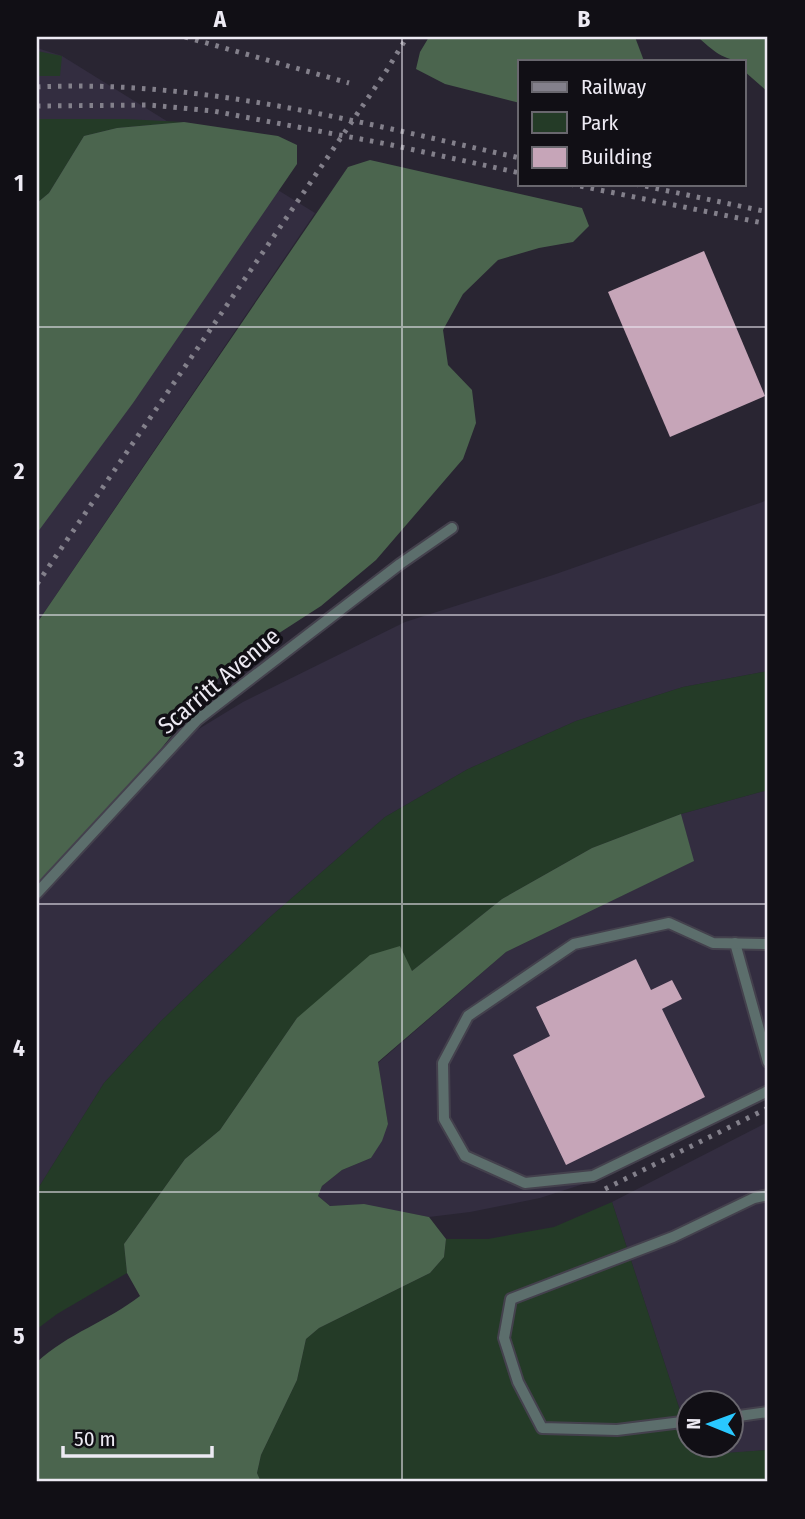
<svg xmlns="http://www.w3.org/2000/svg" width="805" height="1519" viewBox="0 0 805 1519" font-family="'Fira Sans Condensed',sans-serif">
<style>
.built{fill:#332d40}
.green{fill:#243b27}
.forest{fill:#4b654e}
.building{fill:#c6a5b8}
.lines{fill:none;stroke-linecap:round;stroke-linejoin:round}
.lane-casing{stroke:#44414d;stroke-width:14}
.lane{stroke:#5c6e6c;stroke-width:10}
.rail{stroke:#83808b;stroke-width:5;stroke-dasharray:3.5 7;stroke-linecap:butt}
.grid{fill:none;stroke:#edeaf3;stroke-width:2;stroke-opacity:0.55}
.labels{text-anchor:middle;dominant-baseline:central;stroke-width:7;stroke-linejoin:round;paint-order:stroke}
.street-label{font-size:24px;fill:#edeaf3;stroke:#110f15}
.neatline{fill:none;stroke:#edeaf3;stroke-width:2.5}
.grid-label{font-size:23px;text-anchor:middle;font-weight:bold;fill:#edeaf3}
</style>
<rect width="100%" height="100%" fill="#292532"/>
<!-- built -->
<g class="built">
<path d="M37,48L62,56L315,213L37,623Z"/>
<path d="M768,500V671L683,687L576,721L468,769L385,817L270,917L161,1021L104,1083L37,1190V892L156,755L243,702L405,622L553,575Z"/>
<path d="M768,790V1098L599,1179L540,1198L470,1212L429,1217L364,1205L330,1206L318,1196L322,1186L342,1170L371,1158L388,1124L378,1063L506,952L693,861L681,814Z"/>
<path d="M768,1122V1450L695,1456L692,1446H732V1404H690L689,1438L612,1202Z"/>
</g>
<!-- green -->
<g class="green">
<path d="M37,51L62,56L60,76H37Z"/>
<path d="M37,119H125L184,122L117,128L84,136L49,193L37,203Z"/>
<path d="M768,671V790L681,814L592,848L502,899L412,971L297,1018L220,1130L185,1159L124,1244L127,1273L57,1314L37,1329V1190L104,1083L161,1021L270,917L385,817L468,769L576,721L683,687Z"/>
<path d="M612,1202L689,1438L690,1446H692L695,1455L768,1450V1482H261L257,1473L261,1455L297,1380L306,1339L319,1328L430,1273L444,1257L446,1239H488L554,1227Z"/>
</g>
<!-- forest -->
<g class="forest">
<path d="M429,37H635L644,61H520V103L445,84L416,69L420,52Z"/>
<path d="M698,37H768V92L744,71V61C724,61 712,50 698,37Z"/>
<path d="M184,122L278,136L297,145V164L133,403L37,533V203L49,193L84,136L117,128Z"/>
<path d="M370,160L582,208L589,226L573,242L539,248L498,260L463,294L443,330L448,365L472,390L476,423L463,459L376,560L321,606L228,666L156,755L37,892V623L348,167Z"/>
<path d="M681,814L694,861L506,952L378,1062L388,1124L382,1141L371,1158L342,1170L322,1186L318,1196L330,1206L364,1204L429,1217L446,1239L444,1257L430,1273L319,1328L306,1339L297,1380L261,1455L257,1473L261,1482H37V1362C67,1334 108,1321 140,1296L127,1273L124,1244L185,1159L220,1130L297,1018L370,955L400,946L412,971L502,899L592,848Z"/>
</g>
<!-- building -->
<g class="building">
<path d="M704,251L765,396L670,437L608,292Z"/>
<path d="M636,959L651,990L672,980L682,999L662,1009L705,1097L566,1165L513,1055L550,1036L536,1007Z"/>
</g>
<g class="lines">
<!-- lane casing -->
<g class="lane-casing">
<g id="lane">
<path d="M37,893L197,720L400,564L452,528"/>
<path d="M735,943L768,1062"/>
<path d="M768,944L713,943L669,923L574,944L468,1016L443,1063L444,1119L465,1156L525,1183L593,1176L768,1091"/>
<path d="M732,1417L768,1412"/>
<path d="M690,1421L617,1430L542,1428L518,1382L504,1338L511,1299L673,1237L754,1198L768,1195"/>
</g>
</g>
<!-- lane -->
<use href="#lane" class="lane"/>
<!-- rail -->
<g class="rail">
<path d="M185,37L349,83"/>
<path d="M37,87C201,79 361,123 520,158"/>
<path d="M37,106L149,105L213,111L387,144L520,173"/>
<path d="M570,184L768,224"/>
<path d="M635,184L768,212"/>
<path d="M37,584L385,73L407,37"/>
<path d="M605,1189L768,1108"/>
</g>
</g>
<!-- grid -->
<path class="grid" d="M402,37V1482M37,327H768M37,615H768M37,904H768M37,1192H768"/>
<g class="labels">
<!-- street labels -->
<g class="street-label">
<text transform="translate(219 681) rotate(-40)">Scarritt Avenue</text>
</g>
</g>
<!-- border -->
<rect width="805" height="1519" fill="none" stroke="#110f15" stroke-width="77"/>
<!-- legend -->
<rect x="518" y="60" width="228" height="126" fill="#110f15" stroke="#69676e" stroke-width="2"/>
<rect x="532" y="82" width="35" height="10" fill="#83808b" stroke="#69676e" stroke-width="2"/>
<text x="581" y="94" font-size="21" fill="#edeaf3">Railway</text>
<rect x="532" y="112" width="35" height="21" fill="#243b27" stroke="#69676e" stroke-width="2"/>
<text x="581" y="130" font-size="21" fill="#edeaf3">Park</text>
<rect x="532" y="147" width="35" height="21" fill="#c6a5b8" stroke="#69676e" stroke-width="2"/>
<text x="581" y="164" font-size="21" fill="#edeaf3">Building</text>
<!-- north arrow -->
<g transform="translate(710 1424) rotate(271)"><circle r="33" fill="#110f15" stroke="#69676e" stroke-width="2"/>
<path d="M0-5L12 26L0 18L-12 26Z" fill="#29c8ff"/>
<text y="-10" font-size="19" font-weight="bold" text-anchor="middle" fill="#edeaf3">N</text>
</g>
<!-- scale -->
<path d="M63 1446v10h149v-10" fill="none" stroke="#edeaf3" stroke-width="3.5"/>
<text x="74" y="1446" font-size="21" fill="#edeaf3" stroke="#110f15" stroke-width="5" paint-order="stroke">50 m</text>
<rect x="38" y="38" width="728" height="1442" class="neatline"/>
<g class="grid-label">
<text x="220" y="27">A</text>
<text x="584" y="27">B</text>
<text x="19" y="191">1</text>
<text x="19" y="479">2</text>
<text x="19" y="767">3</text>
<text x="19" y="1056">4</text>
<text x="19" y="1344">5</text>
</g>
</svg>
